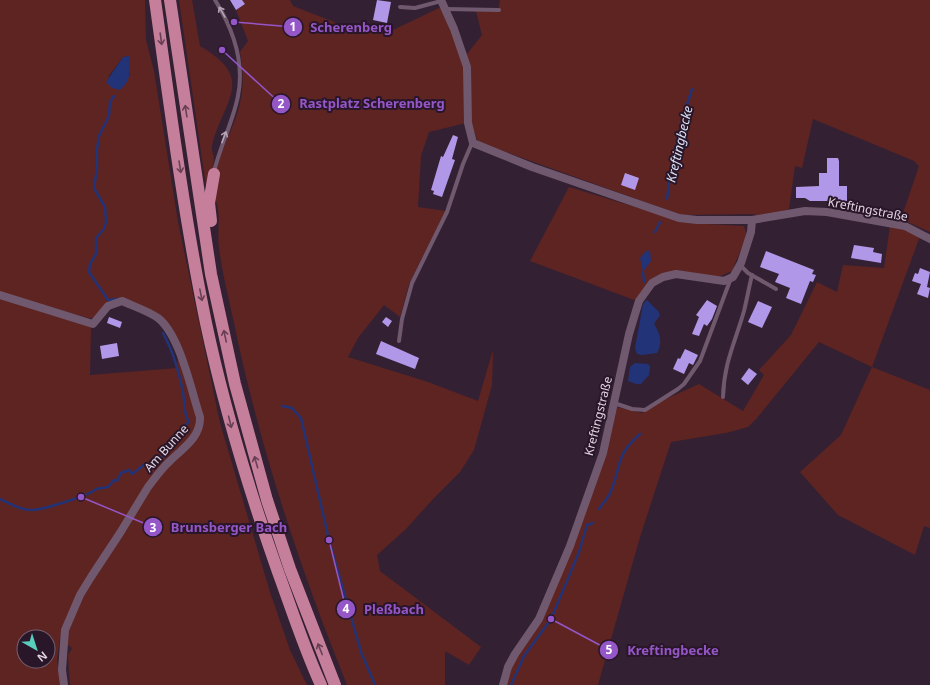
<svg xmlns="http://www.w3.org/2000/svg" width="930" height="685" viewBox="0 0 930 685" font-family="'Noto Sans',sans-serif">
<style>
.green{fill:#5e2422;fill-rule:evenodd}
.water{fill:#233377}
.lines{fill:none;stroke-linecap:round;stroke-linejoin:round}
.stream{stroke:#233377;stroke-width:2.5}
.building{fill:#b197e8}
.lane{stroke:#70596f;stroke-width:4}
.street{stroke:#70596f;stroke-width:8}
.highway{stroke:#c67f9a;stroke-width:12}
.oneway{stroke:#b5a3b4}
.oneway2{stroke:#684056}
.labels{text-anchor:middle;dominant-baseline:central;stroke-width:4;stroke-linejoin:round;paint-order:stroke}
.street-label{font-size:12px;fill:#e3d5e2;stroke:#291629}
.water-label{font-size:13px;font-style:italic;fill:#dae2f7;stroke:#291629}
.leader{fill:none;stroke:#9556c8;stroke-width:1.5}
.callout-dot{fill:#9556c8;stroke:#291629;stroke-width:1.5}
.mark-label{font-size:12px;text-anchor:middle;font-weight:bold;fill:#fff}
.callout-label{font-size:13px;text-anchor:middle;font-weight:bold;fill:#9556c8;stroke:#291629;stroke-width:4;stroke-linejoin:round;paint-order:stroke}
</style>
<rect width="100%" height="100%" fill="#332033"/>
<!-- green -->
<g class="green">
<path d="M0,0H145L146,40L154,71L178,222L220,423L270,592L290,650L307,685H70L68,655L72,648L60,639L57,659L61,685H0V299L91,327L90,375L177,368L178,352L161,317L122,299L94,318H89L0,294ZM129,56L130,76L108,77L123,57ZM24,637H48V661H24Z"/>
<path d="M179,0H192L200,46C256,79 225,98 212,145C211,150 214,155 214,160C213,171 209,182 207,193Z"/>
<path d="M242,0H290L293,6L342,25L391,31L441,7L465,67L466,123L429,132L421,156L418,207L446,211L409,284L400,317L384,305L358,338L348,357L428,382L478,401L493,350L492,385L474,450L460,472L434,498L406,529L377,555L380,571L481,647L469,665L445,651V685H347C302,573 264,460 238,342C232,311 223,279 219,248C217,235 220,221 218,209C218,204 215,200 214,196C212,166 228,141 237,114C244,94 244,73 240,52L248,41L236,10L245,4Z"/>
<path d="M500,0H930V232L901,219L919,166L914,161L813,119L802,168L795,166L789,209L764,217L753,214L681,215L478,142L471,123L467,54L482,35L476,11H498Z"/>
<path d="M569,187L688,223L744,226L747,235L732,271L718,277L664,275L637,301L530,261Z"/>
<path d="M890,226L905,229L920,236L872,367L930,390V528L924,526L915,555L838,515L800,472L841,435L872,367L819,342L757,418L748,427L726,433L671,442L640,537L598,685H505L517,655L537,628L617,407L642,413L666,399L699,384L743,411L764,375L759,370L791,335L817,282L837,292L843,265L884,268Z"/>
</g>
<!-- water -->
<g class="water">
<path d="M129,56C131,70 131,81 120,90L112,88L106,82L123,57Z"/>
<path d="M650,250L651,261L643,272L640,258L645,252Z"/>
<path d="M647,300L658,311L660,315L654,324C660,333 663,343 657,353L642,355L637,354L635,348L643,304Z"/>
<path d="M635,363L648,364L650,366L649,375L641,384H636L628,381L630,367Z"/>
</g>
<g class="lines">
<!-- stream -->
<g class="stream">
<path d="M114,96L110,102L109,116L99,136L97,149V169L94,188L105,207L106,222L104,229L96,238V254L90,264L89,272L108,300L117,299"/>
<path d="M667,199C671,162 680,125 692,89"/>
<path d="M655,232L660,222"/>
<path d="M643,272L644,282"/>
<path d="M282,406L292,408L301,418L329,540L361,652L375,685"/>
<path d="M158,459L165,454L174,442L185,425L189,422C183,413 185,403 183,392C179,372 173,351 163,333"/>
<path d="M0,499C10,504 21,510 32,510C42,510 91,495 96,489L108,487L114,480L117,481L121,473L129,470L132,474L145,464H151"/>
<path d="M599,509C603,503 609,497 611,491C622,464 615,456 640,434"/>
<path d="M511,685L524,656L551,619L579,552L587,525L593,523"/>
</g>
</g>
<!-- building -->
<g class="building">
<path d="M230,0H242L245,4L236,10Z"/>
<path d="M377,0L391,2L387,23L373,20Z"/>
<path d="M453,135L458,137L452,159L455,160L442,197L433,194L434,191L431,190L441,156L443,157Z"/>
<path d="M827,158H838L839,161V186H847V201H810L805,198H796V187L819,186V173H827Z"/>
<path d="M625,173L639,178L635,190L621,185Z"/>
<path d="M854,245L874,248L873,252L882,254L881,263L851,258Z"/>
<path d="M766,251L814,270L812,274L816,275L813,282L810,281L801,304L786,298L790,288L775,282L779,274L760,267Z"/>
<path d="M920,268L930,272L927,287L930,288L928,298L917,294L921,284L912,281L915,273L918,274Z"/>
<path d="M707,300L717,306L712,319L707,326L704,324L699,336L692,334L699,317L696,315Z"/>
<path d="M758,301L772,307L762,328L748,322Z"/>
<path d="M109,317L122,322L120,328L107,323Z"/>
<path d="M386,317L392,321L388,327L382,322Z"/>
<path d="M381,341L419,358L415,369L376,354Z"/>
<path d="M117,343L119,356L102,359L100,346Z"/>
<path d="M685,349L698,355L693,365L689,363L684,374L673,369L678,358L680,359Z"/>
<path d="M749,368L757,374L748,385L741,379Z"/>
</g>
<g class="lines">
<!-- lane -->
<g class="lane">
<path d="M400,7L415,8L441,1"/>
<path d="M446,9L499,10"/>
<path d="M214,172C220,146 233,122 238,96C245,61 233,29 215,0"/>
<path d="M740,265L748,273L776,289"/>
<path d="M399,341L402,319L412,283L447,212L463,164L472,143"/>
<path d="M723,397C724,362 735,343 744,311C747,299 749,287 752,275"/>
<path d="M614,403L632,409L645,410L678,389L684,384L700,361L731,278"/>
</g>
<!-- street -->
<g class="street">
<path d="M441,0L454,29L467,67L468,123L473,143L532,167L679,218L697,220H752L805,211L827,212L905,226L930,239"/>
<path d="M0,295L93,324L108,306L122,301C133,306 148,311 158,318C180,335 191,390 200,417C201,437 183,448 170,461C161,469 155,478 148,487L120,533L91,577L80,595L65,630L62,670L64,685"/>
<path d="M503,685L508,667L515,654L539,619L570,546L603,453L629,334L639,301L652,283L663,277L676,274L724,281L733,277L741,263L751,232L752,220"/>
</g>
<!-- highway -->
<g class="highway">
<path d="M155,0C170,108 184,216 206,323C224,408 249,490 278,572C292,610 304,648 321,685"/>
<path d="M170,0L211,274L235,384L267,500L290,569L335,685"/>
<path d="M211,221L209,203L214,174"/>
</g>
</g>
<!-- one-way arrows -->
<defs><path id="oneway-shaft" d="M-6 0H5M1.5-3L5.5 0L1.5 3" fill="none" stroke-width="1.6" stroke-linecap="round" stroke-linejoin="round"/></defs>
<g class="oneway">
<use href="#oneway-shaft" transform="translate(222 12) rotate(-120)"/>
<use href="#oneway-shaft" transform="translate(224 137) rotate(-70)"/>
</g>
<g class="oneway2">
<use href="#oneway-shaft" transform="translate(161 39) rotate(82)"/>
<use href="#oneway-shaft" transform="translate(186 111) rotate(-99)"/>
<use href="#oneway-shaft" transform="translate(180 167) rotate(81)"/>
<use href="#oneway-shaft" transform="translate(201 295) rotate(79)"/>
<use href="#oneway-shaft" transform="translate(225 336) rotate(-102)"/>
<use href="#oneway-shaft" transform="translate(230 422) rotate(76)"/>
<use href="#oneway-shaft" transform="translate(256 462) rotate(-106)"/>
<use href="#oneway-shaft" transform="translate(320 649) rotate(-112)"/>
</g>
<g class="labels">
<!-- street labels -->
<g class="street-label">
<text transform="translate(868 209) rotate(11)">Kreftingstraße</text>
<text transform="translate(598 416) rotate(-76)">Kreftingstraße</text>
<text transform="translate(166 448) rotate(-48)">Am Bunne</text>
</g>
<!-- water labels -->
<g class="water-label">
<text transform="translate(679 144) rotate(-77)">Kreftingbecke</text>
</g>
</g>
<!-- callouts -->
<path class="leader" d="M234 22L293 27M222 50L281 104M81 497L153 527M329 540L346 609M551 619L609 650"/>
<g class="callout-dot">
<circle cx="234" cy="22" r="4"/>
<circle cx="222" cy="50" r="4"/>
<circle cx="81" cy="497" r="4"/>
<circle cx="329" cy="540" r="4"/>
<circle cx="551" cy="619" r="4"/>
<circle cx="293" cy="27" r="10"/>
<circle cx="281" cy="104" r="10"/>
<circle cx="153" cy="527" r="10"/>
<circle cx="346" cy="609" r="10"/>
<circle cx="609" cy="650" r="10"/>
</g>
<g class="mark-label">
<text x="293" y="31">1</text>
<text x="281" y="108">2</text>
<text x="153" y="532">3</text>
<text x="346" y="613">4</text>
<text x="609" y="654">5</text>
</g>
<g class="callout-label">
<text x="351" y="32">Scherenberg</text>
<text x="372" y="108">Rastplatz Scherenberg</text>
<text x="229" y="532">Brunsberger Bach</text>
<text x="394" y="614">Pleßbach</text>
<text x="673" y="655">Kreftingbecke</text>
</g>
<!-- north arrow -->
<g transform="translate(36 649) rotate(141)"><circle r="19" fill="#291629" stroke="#736273"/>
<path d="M0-3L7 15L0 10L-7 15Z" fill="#59cebe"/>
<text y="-6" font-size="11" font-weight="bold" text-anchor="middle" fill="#e3d5e2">N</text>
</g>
</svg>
